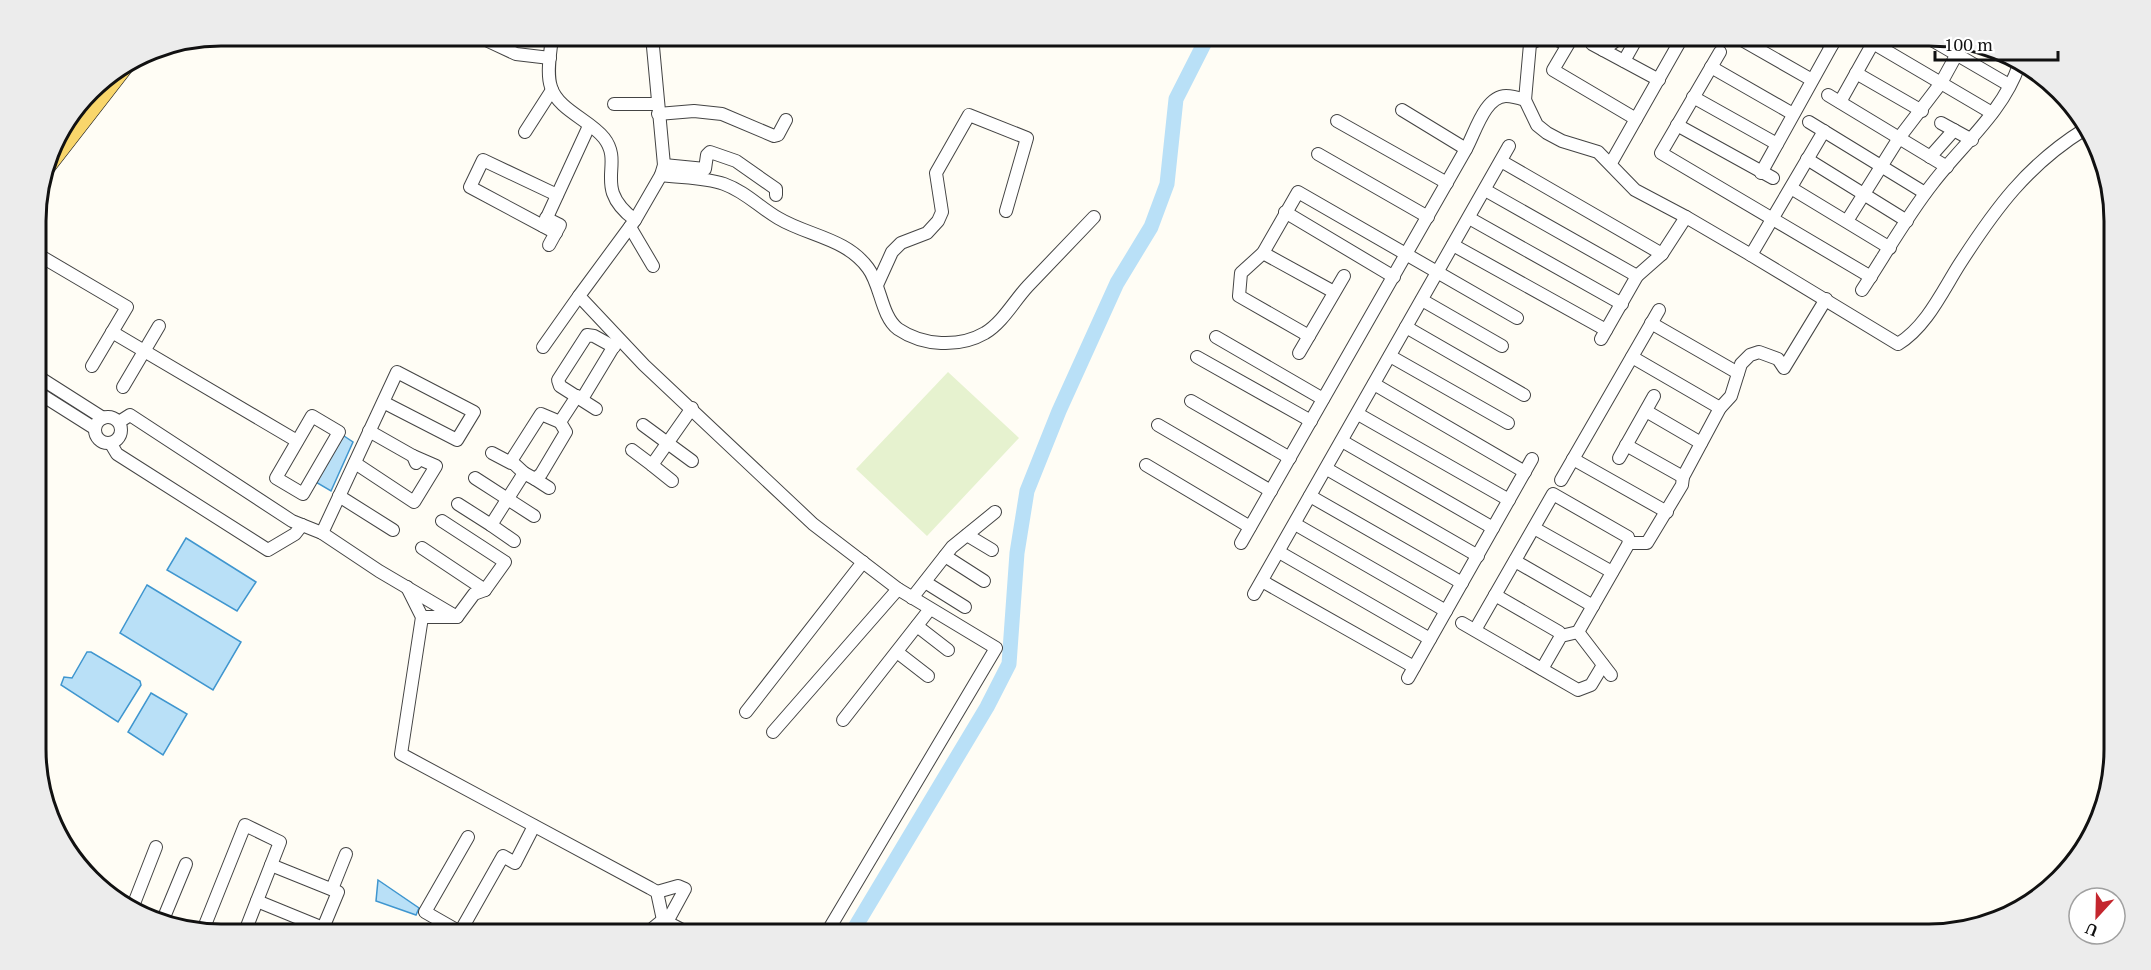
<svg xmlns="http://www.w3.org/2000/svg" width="2151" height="970" viewBox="0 0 2151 970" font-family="'PT Serif',serif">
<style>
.pitch{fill:#e6f2cf}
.water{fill:#b9e0f7;stroke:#3f96cf;stroke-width:1.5}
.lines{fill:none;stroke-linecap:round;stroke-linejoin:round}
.river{stroke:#b9e0f7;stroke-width:15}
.minor-casing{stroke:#444;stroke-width:14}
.major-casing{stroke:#222;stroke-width:16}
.minor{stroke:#fff;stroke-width:12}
.major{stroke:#f9d66b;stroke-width:15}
.rim{fill:none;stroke:#111;stroke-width:3}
</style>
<rect width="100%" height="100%" fill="#fffdf5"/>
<!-- pitch -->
<path class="pitch" d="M948,372L1019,438L927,536L856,469Z"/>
<!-- water -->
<g class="water">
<path d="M341,434L353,442L331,491L314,481Z"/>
<path d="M186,538L256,582L237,611L167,570Z"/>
<path d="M147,585L241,642L213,690L120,633Z"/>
<path d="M87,652H91L140,681L141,685L118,722L61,685L64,677L72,678Z"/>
<path d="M151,693L187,714L163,755L128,732Z"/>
<path d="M378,880L419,908L416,915L376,901Z"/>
</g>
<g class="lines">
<!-- river -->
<path class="river" d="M851,934L987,707L1009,664L1017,553L1027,491L1059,411L1117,283L1151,227L1167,184L1176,99L1208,36"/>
<!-- minor casing -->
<g class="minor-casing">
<g id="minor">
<path d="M552,36C551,51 546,72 551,87C558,110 590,120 604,138C625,165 591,187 635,220L579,296L644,365L813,524L898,589L996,648L826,934"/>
<path d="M1573,36L1553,70L1636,119"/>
<path d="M1735,36L1812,80"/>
<path d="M1816,36L1832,45"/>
<path d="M1861,36L1992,113"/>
<path d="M1925,36L2009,85"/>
<path d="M486,40L516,54L550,58"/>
<path d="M1592,44L1659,80"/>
<path d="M1603,50L1622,36"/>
<path d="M1720,52L1661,153L1871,277"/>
<path d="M1624,61L1638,36"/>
<path d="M1711,67L1793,114"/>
<path d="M1856,73L1922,111"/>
<path d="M1828,95L1947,167"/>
<path d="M1693,97L1777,144"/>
<path d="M1525,100L1530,44C1544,35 1554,37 1567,45"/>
<path d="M1840,102L1873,43"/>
<path d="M614,104H656"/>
<path d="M1402,110L1466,149"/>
<path d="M658,114L694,111L722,114L774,136L778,135L786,120"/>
<path d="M1337,121L1447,183"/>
<path d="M1809,122L1925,193"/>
<path d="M1941,123L1972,140"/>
<path d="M1677,125L1773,178"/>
<path d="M525,132L552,90"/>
<path d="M1318,154L1428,217"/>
<path d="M1930,157L1954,130"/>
<path d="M1807,159L1907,221"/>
<path d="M1501,161L1662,254"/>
<path d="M1611,163L1683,36"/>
<path d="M664,165L705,169L707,155L710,152L736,161L776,189V195"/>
<path d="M1761,173L1837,36"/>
<path d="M661,175C682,178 704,177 724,184C746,192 759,207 778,218C808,236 846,238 868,268C881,285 881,316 898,329C923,346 959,348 985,333C1003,322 1014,301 1028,286C1050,263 1072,240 1094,217"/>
<path d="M1791,188L1890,248"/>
<path d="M1485,190L1637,276"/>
<path d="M1285,212L1394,277"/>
<path d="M546,218L560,225L549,245"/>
<path d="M1469,218L1622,304"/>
<path d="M635,220L661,175L664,165L652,36"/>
<path d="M1847,221L1899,138L1941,83L1963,43"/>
<path d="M543,226L589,126"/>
<path d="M630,227L653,266"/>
<path d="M556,233L470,187L483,160L557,195"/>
<path d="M1453,245L1606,330"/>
<path d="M1263,253L1334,292"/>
<path d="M37,254L127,307L92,366"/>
<path d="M1751,255L1898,344C1926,327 1942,292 1959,265C1995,209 2027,165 2085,129"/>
<path d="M877,285L892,252L901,243L927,233L938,221L942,212L936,173L969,115L1027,138L1006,211"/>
<path d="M1862,290C1885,255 1907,216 1933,183C1962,145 2003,112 2019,65"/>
<path d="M1422,300L1502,346"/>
<path d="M1651,323L1738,373"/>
<path d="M1406,327L1524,395"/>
<path d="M112,332L297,441"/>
<path d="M1309,336L1239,296L1241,273L1263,253L1298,192L1517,318"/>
<path d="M1216,337L1323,399"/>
<path d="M1601,339L1637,276L1662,254L1686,217L1751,255L1824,131"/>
<path d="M543,347L579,296"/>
<path d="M1299,353L1344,276"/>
<path d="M1390,356L1508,423"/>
<path d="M1197,357L1311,421"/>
<path d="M1632,357L1720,408"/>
<path d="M37,376L103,418"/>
<path d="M1374,384L1525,472"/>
<path d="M123,387L159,326"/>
<path d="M37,392L94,428"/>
<path d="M582,399L617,341"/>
<path d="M1191,401L1290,458"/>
<path d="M596,409L560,386L558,380L587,335L594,336L614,347"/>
<path d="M1646,411L1701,443"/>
<path d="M1358,414L1509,500"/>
<path d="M312,416L339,432L303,494L276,478Z"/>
<circle cx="108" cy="430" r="13"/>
<path d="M119,422L130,415L292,521L322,533L379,571L457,617L474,594L485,590L505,562L442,521"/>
<path d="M643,425L692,461"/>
<path d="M1158,425L1271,491"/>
<path d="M369,431L413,456L416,463"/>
<path d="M1342,441L1493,528"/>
<path d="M111,444L117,454L268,550L295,534L302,525"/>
<path d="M1626,445L1683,477"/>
<path d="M632,450L652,465"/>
<path d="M492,453L511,463"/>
<path d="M1619,458L1654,396"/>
<path d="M1573,459L1667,512"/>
<path d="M355,463L414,502L436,466L413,456"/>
<path d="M1146,465L1250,527"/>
<path d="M1327,469L1478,556"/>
<path d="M524,473L511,461L541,414L560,422"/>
<path d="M475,478L534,516"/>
<path d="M535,479L549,488"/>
<path d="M1561,480L1659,310"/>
<path d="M672,481L652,465L692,408"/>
<path d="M339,496L393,530"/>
<path d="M1310,496L1462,583"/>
<path d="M458,504L491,525"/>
<path d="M1295,524L1446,611"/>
<path d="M1534,528L1612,572"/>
<path d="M322,533L397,372L474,412L457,440L383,402"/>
<path d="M967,535L992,550"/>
<path d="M514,541L491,525L524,473L535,479L541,474L566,432L560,422L577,396"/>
<path d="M1241,543L1466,149C1475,133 1485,96 1506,96C1512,96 1519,98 1525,100L1537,125L1547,133L1562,141L1598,152L1635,190L1686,217"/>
<path d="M1629,543H1647L1682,485L1683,477L1720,408L1731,396L1741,364L1750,355L1759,352L1778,359L1784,368L1826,299"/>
<path d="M422,548L485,590"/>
<path d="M1279,552L1430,639"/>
<path d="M945,556L984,581"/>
<path d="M1515,561L1593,606"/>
<path d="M1262,581L1414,667"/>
<path d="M925,582L965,607"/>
<path d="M407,587L422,617L401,754L650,888L657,892L663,920L690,934"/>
<path d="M1254,594L1509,146"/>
<path d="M1495,595L1559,632L1561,636"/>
<path d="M912,598L952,547L995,512"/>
<path d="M422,617H457"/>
<path d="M1462,623L1578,690L1591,685L1603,665"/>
<path d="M917,626L948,650"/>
<path d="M1475,630L1553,494L1628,537L1629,543"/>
<path d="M1578,632L1611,675"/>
<path d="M897,652L928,676"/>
<path d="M1542,669L1561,636L1578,632L1629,543"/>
<path d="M1408,678L1532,459"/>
<path d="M746,712L863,562"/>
<path d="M843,720L930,609"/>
<path d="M773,732L898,589"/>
<path d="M468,837L425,912L460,932L503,856L515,863L534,826"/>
<path d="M332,889L346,854"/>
<path d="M657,892L678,886L685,889L667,922"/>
<path d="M257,901L323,928L338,892L271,865"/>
<path d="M133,906L156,847"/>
<path d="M140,912L167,923"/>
<path d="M162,922L186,864"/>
<path d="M203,930L245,825L280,842L244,934"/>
<path d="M646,934L663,920"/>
</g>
</g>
<!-- major casing -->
<g class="major-casing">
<path id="major" d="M47,168L127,65"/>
</g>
<!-- minor -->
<use href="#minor" class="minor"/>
<!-- major -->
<use href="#major" class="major"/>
</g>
<!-- crop -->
<path d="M0 0H2151V970H0ZM221 46H1929A175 175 0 0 1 2104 221V749A175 175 0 0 1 1929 924H221A175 175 0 0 1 46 749V221A175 175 0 0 1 221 46Z" fill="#ececec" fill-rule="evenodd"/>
<path class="rim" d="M221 46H1929A175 175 0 0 1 2104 221V749A175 175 0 0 1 1929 924H221A175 175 0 0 1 46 749V221A175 175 0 0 1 221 46Z"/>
<!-- north arrow -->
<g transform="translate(2097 916) rotate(202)"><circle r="28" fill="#ffffff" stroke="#a0a0a0" stroke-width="1.5"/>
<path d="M0-4.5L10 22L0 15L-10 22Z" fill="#c4262e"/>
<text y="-9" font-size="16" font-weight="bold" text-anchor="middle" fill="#111111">U</text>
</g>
<!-- scale -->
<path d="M1935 51v9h123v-9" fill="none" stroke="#111111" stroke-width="3"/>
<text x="1944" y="51" font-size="18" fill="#111111" stroke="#ffffff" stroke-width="4.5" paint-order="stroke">100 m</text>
</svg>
